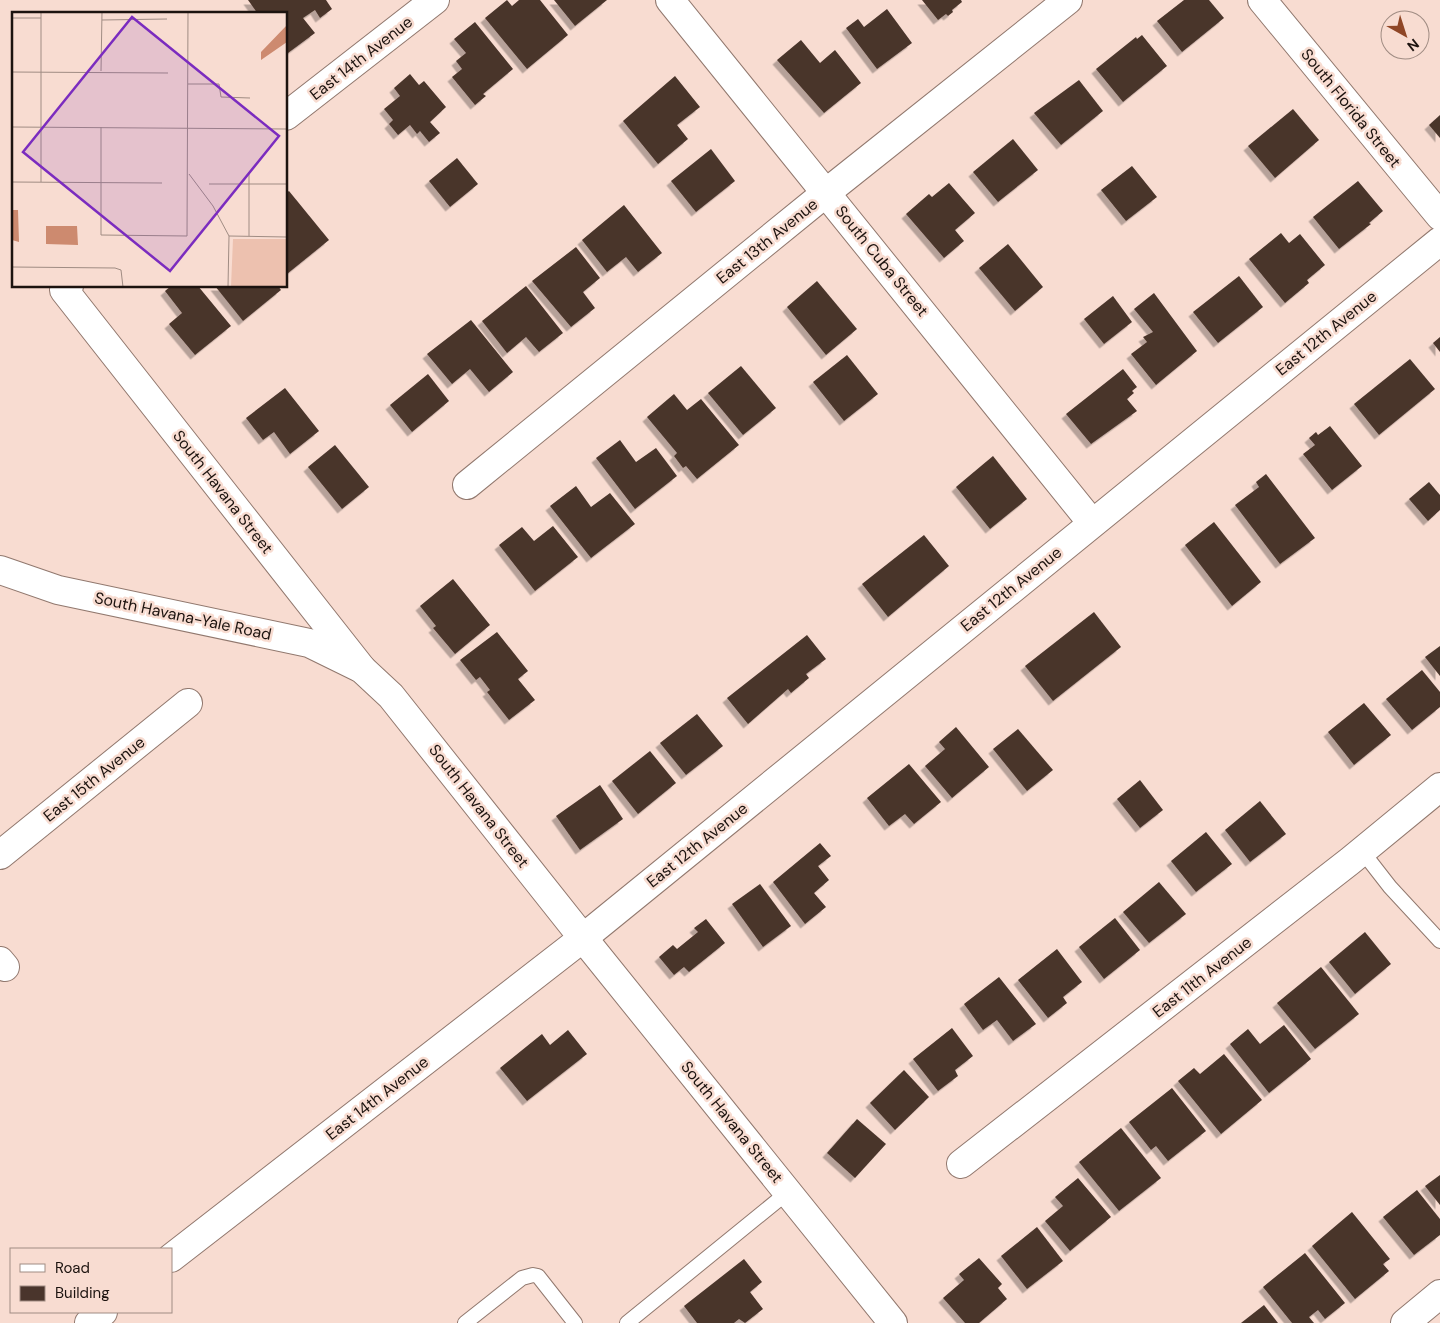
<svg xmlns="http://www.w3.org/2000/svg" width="1440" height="1323" viewBox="0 0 1440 1323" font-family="'DM Sans',sans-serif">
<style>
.building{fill:#4a352c;filter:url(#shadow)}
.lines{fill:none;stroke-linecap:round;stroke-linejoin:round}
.service-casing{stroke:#91786e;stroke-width:16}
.minor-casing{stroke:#91786e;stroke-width:30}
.tertiary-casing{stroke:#91786e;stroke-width:30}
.service{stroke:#fff;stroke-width:14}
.minor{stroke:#fff;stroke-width:28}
.tertiary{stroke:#fff;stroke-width:28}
.labels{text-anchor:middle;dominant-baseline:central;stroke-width:5;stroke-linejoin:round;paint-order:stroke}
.street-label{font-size:16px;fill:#1c130f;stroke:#f8dcd1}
.inset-road{fill:none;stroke:#a08c83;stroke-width:1}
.view{fill:#7b2cbf;fill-opacity:0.15;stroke:#7b2cbf;stroke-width:2.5}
.inset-edge{fill:none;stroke:#1c130f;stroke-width:2.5}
</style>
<defs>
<filter id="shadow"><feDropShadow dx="-4.5" dy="4.5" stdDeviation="0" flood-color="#0004"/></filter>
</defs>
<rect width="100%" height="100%" fill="#f8dcd1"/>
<!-- building -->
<g class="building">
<path d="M248,0H326L332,9L320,18L315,10L303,18L315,33L288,53L286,51V14H258Z"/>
<path d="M507,0L512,6L519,0H540L568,35L527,69L485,18Z"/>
<path d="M554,0H607L575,26Z"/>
<path d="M922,0H961L962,2L952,10L953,12L948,16L946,14L938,20Z"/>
<path d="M1184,0H1209L1224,18L1182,52L1157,21Z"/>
<path d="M887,9L912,43L877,69L846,28L858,19L864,27Z"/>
<path d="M475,22L513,69L483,94L486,96L475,105L452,77L462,69L456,61L466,53L454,39Z"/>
<path d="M1142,35L1167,66L1123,102L1096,69L1136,37L1137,39Z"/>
<path d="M801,40L820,63L835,50L861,83L824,113L777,60Z"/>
<path d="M410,74L419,85L424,81L446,107L430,122L440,133L429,142L420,131L417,134L410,125L398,135L389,124L393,120L384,109L400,96L394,88Z"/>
<path d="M675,76L700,107L677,125L688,139L658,164L623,121Z"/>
<path d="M1079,80L1103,111L1061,145L1034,113Z"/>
<path d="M1293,109L1319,140L1275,178L1248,146Z"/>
<path d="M1440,115V138L1429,125Z"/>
<path d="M1013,139L1038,170L998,202L973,172Z"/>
<path d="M711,149L735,181L696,212L671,181Z"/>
<path d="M457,158L478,184L450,207L429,181Z"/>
<path d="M1132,166L1157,197L1126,221L1101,190Z"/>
<path d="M1358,181L1383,211L1369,223L1371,224L1339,249L1313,217Z"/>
<path d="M949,183L975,213L955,230L964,241L944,258L906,214L929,194L932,197Z"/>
<path d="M289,191L329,240L287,274L286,193Z"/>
<path d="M624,205L662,253L638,272L626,257L607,272L582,240Z"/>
<path d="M1281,233L1289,243L1300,234L1325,265L1307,280L1309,283L1285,303L1249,259Z"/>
<path d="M1008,244L1043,287L1015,311L979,268Z"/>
<path d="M576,247L600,278L583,292L595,308L571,327L532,281Z"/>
<path d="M1239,276L1263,307L1218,343L1193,312Z"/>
<path d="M817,281L857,329L826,355L787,307Z"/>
<path d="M171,286H198L231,326L195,355L169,324L182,313L165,291Z"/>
<path d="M215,286H278L281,290L243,321Z"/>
<path d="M526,286L563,333L539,352L526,337L507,353L482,321Z"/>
<path d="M1154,293L1197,351L1156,385L1131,354L1147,342L1143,337L1153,332L1134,309Z"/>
<path d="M1113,296L1132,322L1104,344L1084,319Z"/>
<path d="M471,320L513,372L489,392L470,369L452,384L427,354Z"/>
<path d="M1440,337V352L1433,343Z"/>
<path d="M847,355L878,394L844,421L813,382Z"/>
<path d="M1410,359L1435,389L1379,435L1354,404Z"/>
<path d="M741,366L776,408L743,435L708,393Z"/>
<path d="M1123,369L1137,387L1132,391L1134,393L1127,399L1137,411L1091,444L1066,414Z"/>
<path d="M428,374L449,401L412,432L390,405Z"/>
<path d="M285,388L319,431L290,454L274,432L263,440L246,418Z"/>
<path d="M674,394L687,410L701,399L739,445L697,479L686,466L683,468L674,456L677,453L647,417Z"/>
<path d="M1330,426L1362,466L1332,490L1303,454L1315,445L1309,438L1316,432L1318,435Z"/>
<path d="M620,440L636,462L656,448L677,476L635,509L596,458Z"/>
<path d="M335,445L369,487L342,509L308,467Z"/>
<path d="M993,456L1027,499L990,529L956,487Z"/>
<path d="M1266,474L1315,538L1280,564L1235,505L1259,487L1256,482Z"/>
<path d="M1429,482L1440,495V510L1428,521L1409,499Z"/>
<path d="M576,486L591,507L610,493L635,524L591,558L550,506Z"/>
<path d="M1214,522L1261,582L1232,606L1185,545Z"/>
<path d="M553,526L578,557L535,591L499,545L522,527L534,541Z"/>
<path d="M924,535L949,566L888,617L862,584Z"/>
<path d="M453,579L490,625L455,654L433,628L436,626L420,606Z"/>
<path d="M1094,612L1121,647L1053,701L1025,666Z"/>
<path d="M497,632L528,671L518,679L535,700L509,720L487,692L490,690L480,677L476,680L460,660Z"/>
<path d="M807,635L826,659L806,674L809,678L791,693L788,689L748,724L727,698Z"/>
<path d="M1440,646V676L1425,657Z"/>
<path d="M1422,670L1440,692V707L1412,730L1386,699Z"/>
<path d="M1364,703L1391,735L1354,765L1328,732Z"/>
<path d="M697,714L723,746L686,775L660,743Z"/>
<path d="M956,727L989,767L952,798L925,766L945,749L939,742Z"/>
<path d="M1018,729L1053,770L1027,791L993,749Z"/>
<path d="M650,751L676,783L638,814L612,781Z"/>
<path d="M909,764L941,802L914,824L905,814L889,826L867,798Z"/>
<path d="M1140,780L1163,810L1140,828L1117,799Z"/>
<path d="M600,785L623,819L580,850L556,816Z"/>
<path d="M1260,801L1286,834L1250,862L1225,830Z"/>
<path d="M1206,832L1232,864L1196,892L1171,861Z"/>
<path d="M820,843L831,856L818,866L829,880L814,893L826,907L805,924L773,882Z"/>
<path d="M1159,882L1186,914L1149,943L1123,912Z"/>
<path d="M760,884L791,926L763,947L732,904Z"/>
<path d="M1115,918L1140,950L1104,979L1079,947Z"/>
<path d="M706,919L725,943L689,972L684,967L674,975L659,957L673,945L677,949L698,932L694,928Z"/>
<path d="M1365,932L1391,964L1355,994L1329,962Z"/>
<path d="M1057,949L1082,982L1063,997L1067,1003L1048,1018L1018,980Z"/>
<path d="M1321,967L1359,1014L1315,1049L1277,1003Z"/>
<path d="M999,977L1036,1024L1013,1041L997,1020L983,1030L964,1004Z"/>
<path d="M1284,1025L1311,1059L1269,1093L1230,1044L1248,1029L1260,1044Z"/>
<path d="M952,1028L973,1056L955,1070L958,1076L938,1091L913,1059Z"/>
<path d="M568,1030L587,1054L527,1101L500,1068L542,1034L550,1045Z"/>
<path d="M1224,1054L1262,1100L1221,1134L1178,1081L1194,1068L1200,1074Z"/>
<path d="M904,1070L929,1097L895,1130L870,1103Z"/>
<path d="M1172,1088L1206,1131L1168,1161L1156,1146L1151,1150L1129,1122Z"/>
<path d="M857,1119L886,1144L855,1178L827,1153Z"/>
<path d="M1121,1128L1161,1178L1119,1211L1079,1162Z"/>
<path d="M1440,1175V1205L1425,1186Z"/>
<path d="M1078,1178L1111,1217L1070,1251L1045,1221L1063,1206L1055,1197Z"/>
<path d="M1417,1190L1440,1219V1235L1414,1255L1383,1217Z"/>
<path d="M1352,1212L1390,1259L1383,1264L1389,1271L1355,1299L1312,1246Z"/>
<path d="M1037,1227L1063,1261L1027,1289L1001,1256Z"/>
<path d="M1305,1253L1345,1303L1325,1319L1318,1310L1309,1317L1314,1323H1292L1263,1287Z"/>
<path d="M979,1258L1002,1284L998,1288L1007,1299L979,1323H965L943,1298L964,1280L959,1274Z"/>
<path d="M744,1259L762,1282L750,1292L763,1309L745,1323L739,1319L734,1323H697L684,1306Z"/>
<path d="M1264,1305L1278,1323H1241Z"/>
</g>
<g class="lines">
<!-- service casing -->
<g class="service-casing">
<g id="service">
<path d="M1362,851L1390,887L1440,941"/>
<path d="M465,1323L522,1278L533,1275L538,1276L575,1323"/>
<path d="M627,1323L788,1192"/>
</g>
</g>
<!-- minor casing -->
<g class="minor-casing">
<g id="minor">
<path d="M670,0L1092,523"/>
<path d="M1262,0L1440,216"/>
<path d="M286,116L435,0"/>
<path d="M69,286L64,290L362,669"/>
<path d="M467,485L827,192L1068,0"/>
<path d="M0,855L188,703"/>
<path d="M583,938L893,1323"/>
<path d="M0,961L5,967"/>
<path d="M961,1164L1350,861L1440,787"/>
<path d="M171,1258L583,938L1440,241"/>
<path d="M89,1323L103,1312"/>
<path d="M1405,1323L1440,1294"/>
</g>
</g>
<!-- tertiary casing -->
<g class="tertiary-casing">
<path id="tertiary" d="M0,570L58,590L309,643L362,669L391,696L583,938"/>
</g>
<!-- service -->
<use href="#service" class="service"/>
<!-- minor -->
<use href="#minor" class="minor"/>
<!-- tertiary -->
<use href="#tertiary" class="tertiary"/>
</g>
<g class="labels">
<!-- street labels -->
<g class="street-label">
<text transform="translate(361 58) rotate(-38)">East 14th Avenue</text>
<text transform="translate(1351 108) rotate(51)">South Florida Street</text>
<text transform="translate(767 241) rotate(-39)">East 13th Avenue</text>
<text transform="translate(882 261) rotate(51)">South Cuba Street</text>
<text transform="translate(1326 333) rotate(-39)">East 12th Avenue</text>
<text transform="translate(223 492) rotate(52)">South Havana Street</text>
<text transform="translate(1011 589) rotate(-39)">East 12th Avenue</text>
<text transform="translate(183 616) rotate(12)">South Havana-Yale Road</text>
<text transform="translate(94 779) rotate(-39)">East 15th Avenue</text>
<text transform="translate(479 806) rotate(52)">South Havana Street</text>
<text transform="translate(697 845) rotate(-39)">East 12th Avenue</text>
<text transform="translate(1202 977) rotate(-38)">East 11th Avenue</text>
<text transform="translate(377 1098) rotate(-38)">East 14th Avenue</text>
<text transform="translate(732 1122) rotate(51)">South Havana Street</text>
</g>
</g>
<!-- overview -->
<g transform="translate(12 12)">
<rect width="275" height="275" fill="#f8dcd1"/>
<path d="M221,227H275V275H219Z" fill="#edc1af"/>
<path d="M275,13V30L249,48V40ZM0,198H6L7,230L0,228ZM34,214H65L66,233L34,232Z" fill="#cd8a6f"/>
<path class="inset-road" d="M0,6H29M90,8L155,7M89,59L90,0M0,60L156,61M176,72H207L209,85L238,86M0,115L275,117M89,115V223L175,224L176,0M177,162L201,194L217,224L216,275M0,170L150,171M29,170V0M197,172H275M217,224L275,225M237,224V160M0,255L103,256L109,258L111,275"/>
<path class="view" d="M120,5L267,124L158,259L11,140Z"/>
<rect width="275" height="275" class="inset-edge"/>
</g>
<!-- legend -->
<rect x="10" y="1248" width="162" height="65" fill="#f8dcd1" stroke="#a08c83"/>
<rect x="20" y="1264" width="25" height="8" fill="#ffffff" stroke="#a08c83"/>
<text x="55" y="1273" font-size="15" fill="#1c130f">Road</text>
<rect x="20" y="1286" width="25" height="15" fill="#4a352c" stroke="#a08c83"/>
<text x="55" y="1298" font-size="15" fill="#1c130f">Building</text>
<!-- north arrow -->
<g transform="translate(1405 35) rotate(141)"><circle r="24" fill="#f8dcd1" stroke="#a08c83"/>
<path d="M0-4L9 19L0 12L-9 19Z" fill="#8f4626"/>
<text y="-8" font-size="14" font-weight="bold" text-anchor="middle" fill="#1c130f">N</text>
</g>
</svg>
